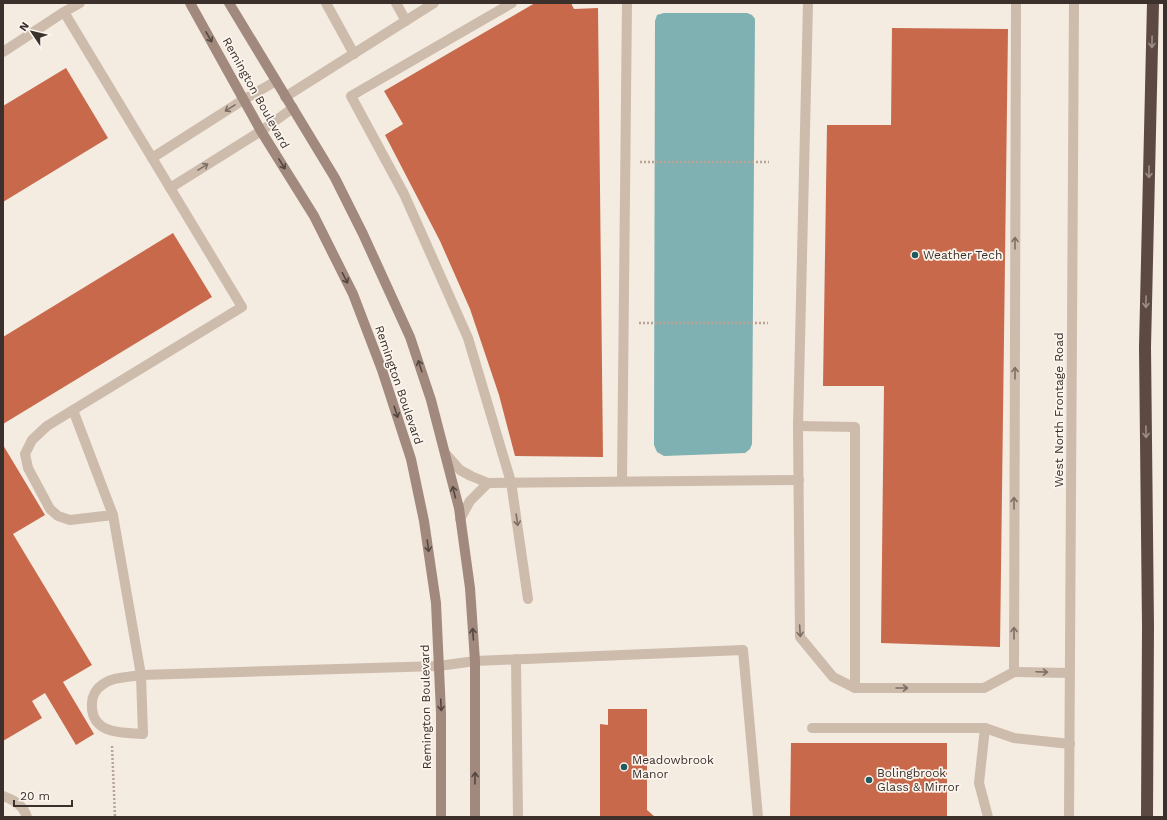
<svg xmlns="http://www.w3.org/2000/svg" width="1167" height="820" viewBox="0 0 1167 820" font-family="'Work Sans',sans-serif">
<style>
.water{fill:#7fb0b2}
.building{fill:#c8694b}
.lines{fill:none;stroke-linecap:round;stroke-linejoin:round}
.path{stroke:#b9a596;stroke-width:2.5;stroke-dasharray:2 2;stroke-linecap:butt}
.lane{stroke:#cdbbac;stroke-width:10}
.street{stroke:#cdbbac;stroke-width:10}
.secondary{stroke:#a18a7d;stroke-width:10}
.highway{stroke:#5c4a42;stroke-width:12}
.oneway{stroke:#544640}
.oneway2{stroke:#9c8e87}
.oneway3{stroke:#7d6f65}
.poi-dot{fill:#1f5a5e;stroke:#fbf5ee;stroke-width:1.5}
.labels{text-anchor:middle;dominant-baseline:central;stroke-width:3.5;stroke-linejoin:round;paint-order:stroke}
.street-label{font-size:12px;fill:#3b302b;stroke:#fbf5ee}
.poi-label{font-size:12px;fill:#3b302b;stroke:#fbf5ee;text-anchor:start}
</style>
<rect width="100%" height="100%" fill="#f4ebe1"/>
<!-- water -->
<path class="water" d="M664,13H747L752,15L755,19L752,444L750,449L745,453L664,456L657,452L654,445L655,21L657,15Z"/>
<!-- building -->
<g class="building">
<path d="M535,3H571L574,9L598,8L603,457L515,456L499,395L470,309L440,241L385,135L403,124L384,91Z"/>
<path d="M892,28L1008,29L1000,647L881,643L884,386H823L827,125H891Z"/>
<path d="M66,68L108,138L3,202V106Z"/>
<path d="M173,233L212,297L3,424V337Z"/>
<path d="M3,445L45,515L13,534L92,665L63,682L94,734L76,745L45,693L32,701L42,718L3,741Z"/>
<path d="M608,709H647V810L655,817H600V724L608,725Z"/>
<path d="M791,743H947V817H790Z"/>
</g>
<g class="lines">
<!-- path -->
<g class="path">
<path d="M640,162H769"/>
<path d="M639,323H768"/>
<path d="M112,746L115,817"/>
</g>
<!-- lane -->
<g class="lane">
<path d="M326,3L354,54"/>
<path d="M396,3L406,21"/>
<path d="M512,3L351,96L404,194L468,338L511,482L528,599"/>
<path d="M808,3L798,426L800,637L833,677L855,688H984L1014,672L1070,673"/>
<path d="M64,12L80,3"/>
<path d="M3,52L64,12L242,307L73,410L47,426L32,440L25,454L28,468L50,509L58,516L70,520L113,515L73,410"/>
<path d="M285,97L434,3"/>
<path d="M152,158L243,100L276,81"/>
<path d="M170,188L261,131L293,108"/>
<path d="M798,426L855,427V688"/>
<path d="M445,453L460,470L471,476L488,483L799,480"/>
<path d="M622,481L627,3"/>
<path d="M113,515L141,675L143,734C121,733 90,734 92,703C92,696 96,689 102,685C112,677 129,677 141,675L439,666L475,661L743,650L758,817"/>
<path d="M460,519L470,501L488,483"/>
<path d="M516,659L518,817"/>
<path d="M1014,672L1016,3"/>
<path d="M812,728H985"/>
<path d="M3,796C14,800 23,805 27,817"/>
<path d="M988,817L979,783L985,728L1014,738L1070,744"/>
</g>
<!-- street -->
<path class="street" d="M1069,817L1074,3"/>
<!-- secondary -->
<g class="secondary">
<path d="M190,3L261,131L314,216L353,294L382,370L411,459L424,521L436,603L441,713V817"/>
<path d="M229,3L335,178L363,234L410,337L431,400L459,508L470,588L475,661V817"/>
</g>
<!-- highway -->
<path class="highway" d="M1147,817L1148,626L1145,347L1153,3"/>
</g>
<!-- one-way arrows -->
<defs><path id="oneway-shaft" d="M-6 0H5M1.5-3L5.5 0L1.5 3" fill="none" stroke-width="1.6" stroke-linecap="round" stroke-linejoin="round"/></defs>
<g class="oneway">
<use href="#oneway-shaft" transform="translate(209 37) rotate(60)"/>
<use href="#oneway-shaft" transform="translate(282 164) rotate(58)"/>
<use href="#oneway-shaft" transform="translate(345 278) rotate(63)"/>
<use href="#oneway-shaft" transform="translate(420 366) rotate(-108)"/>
<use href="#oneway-shaft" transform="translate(396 412) rotate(72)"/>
<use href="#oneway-shaft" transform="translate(454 492) rotate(-104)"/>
<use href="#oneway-shaft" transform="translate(428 546) rotate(82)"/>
<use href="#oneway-shaft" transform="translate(473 634) rotate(-94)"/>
<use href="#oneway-shaft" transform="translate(441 705) rotate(87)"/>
<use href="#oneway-shaft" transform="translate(475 778) rotate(-89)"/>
</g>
<g class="oneway2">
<use href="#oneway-shaft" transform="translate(1152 42) rotate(91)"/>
<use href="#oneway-shaft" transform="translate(1149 172) rotate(91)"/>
<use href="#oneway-shaft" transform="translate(1146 302) rotate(91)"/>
<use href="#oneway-shaft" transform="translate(1146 432) rotate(89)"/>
</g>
<g class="oneway3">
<use href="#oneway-shaft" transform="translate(230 108) rotate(148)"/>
<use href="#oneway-shaft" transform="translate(203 167) rotate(-32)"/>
<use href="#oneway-shaft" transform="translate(1015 243) rotate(-90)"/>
<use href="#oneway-shaft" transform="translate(1015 373) rotate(-90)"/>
<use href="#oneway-shaft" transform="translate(1014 503) rotate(-90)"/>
<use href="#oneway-shaft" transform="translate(517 520) rotate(82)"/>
<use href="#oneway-shaft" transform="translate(800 631) rotate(86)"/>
<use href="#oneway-shaft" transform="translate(1014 633) rotate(-90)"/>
<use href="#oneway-shaft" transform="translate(1042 672) rotate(2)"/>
<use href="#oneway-shaft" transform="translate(902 688)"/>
</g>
<!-- markers -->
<g class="poi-dot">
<circle cx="915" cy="255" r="4"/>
<circle cx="624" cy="767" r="4"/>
<circle cx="869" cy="780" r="4"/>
</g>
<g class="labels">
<!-- street labels -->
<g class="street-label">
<text transform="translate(256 93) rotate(61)">Remington Boulevard</text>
<text transform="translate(399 385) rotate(71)">Remington Boulevard</text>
<text transform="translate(1059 410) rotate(-90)">West North Frontage Road</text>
<text transform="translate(426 707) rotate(-91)">Remington Boulevard</text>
</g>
<!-- poi labels -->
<g class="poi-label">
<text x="923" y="255">Weather Tech</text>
<text x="632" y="760">Meadowbrook<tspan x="632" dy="14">Manor</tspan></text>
<text x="877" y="773">Bolingbrook<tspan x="877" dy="14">Glass &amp; Mirror</tspan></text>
</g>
</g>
<!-- border -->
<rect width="1167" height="820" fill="none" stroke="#3b302b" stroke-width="8"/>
<!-- north arrow -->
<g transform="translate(32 32) rotate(305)" stroke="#fbf5ee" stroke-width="3" paint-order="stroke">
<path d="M0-3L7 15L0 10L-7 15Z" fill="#3b302b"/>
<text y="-6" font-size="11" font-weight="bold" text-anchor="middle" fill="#3b302b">N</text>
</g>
<!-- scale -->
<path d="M14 800v6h58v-6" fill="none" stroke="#3b302b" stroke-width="2"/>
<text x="20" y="800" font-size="12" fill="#3b302b" stroke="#fbf5ee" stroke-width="3" paint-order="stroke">20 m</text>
</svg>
